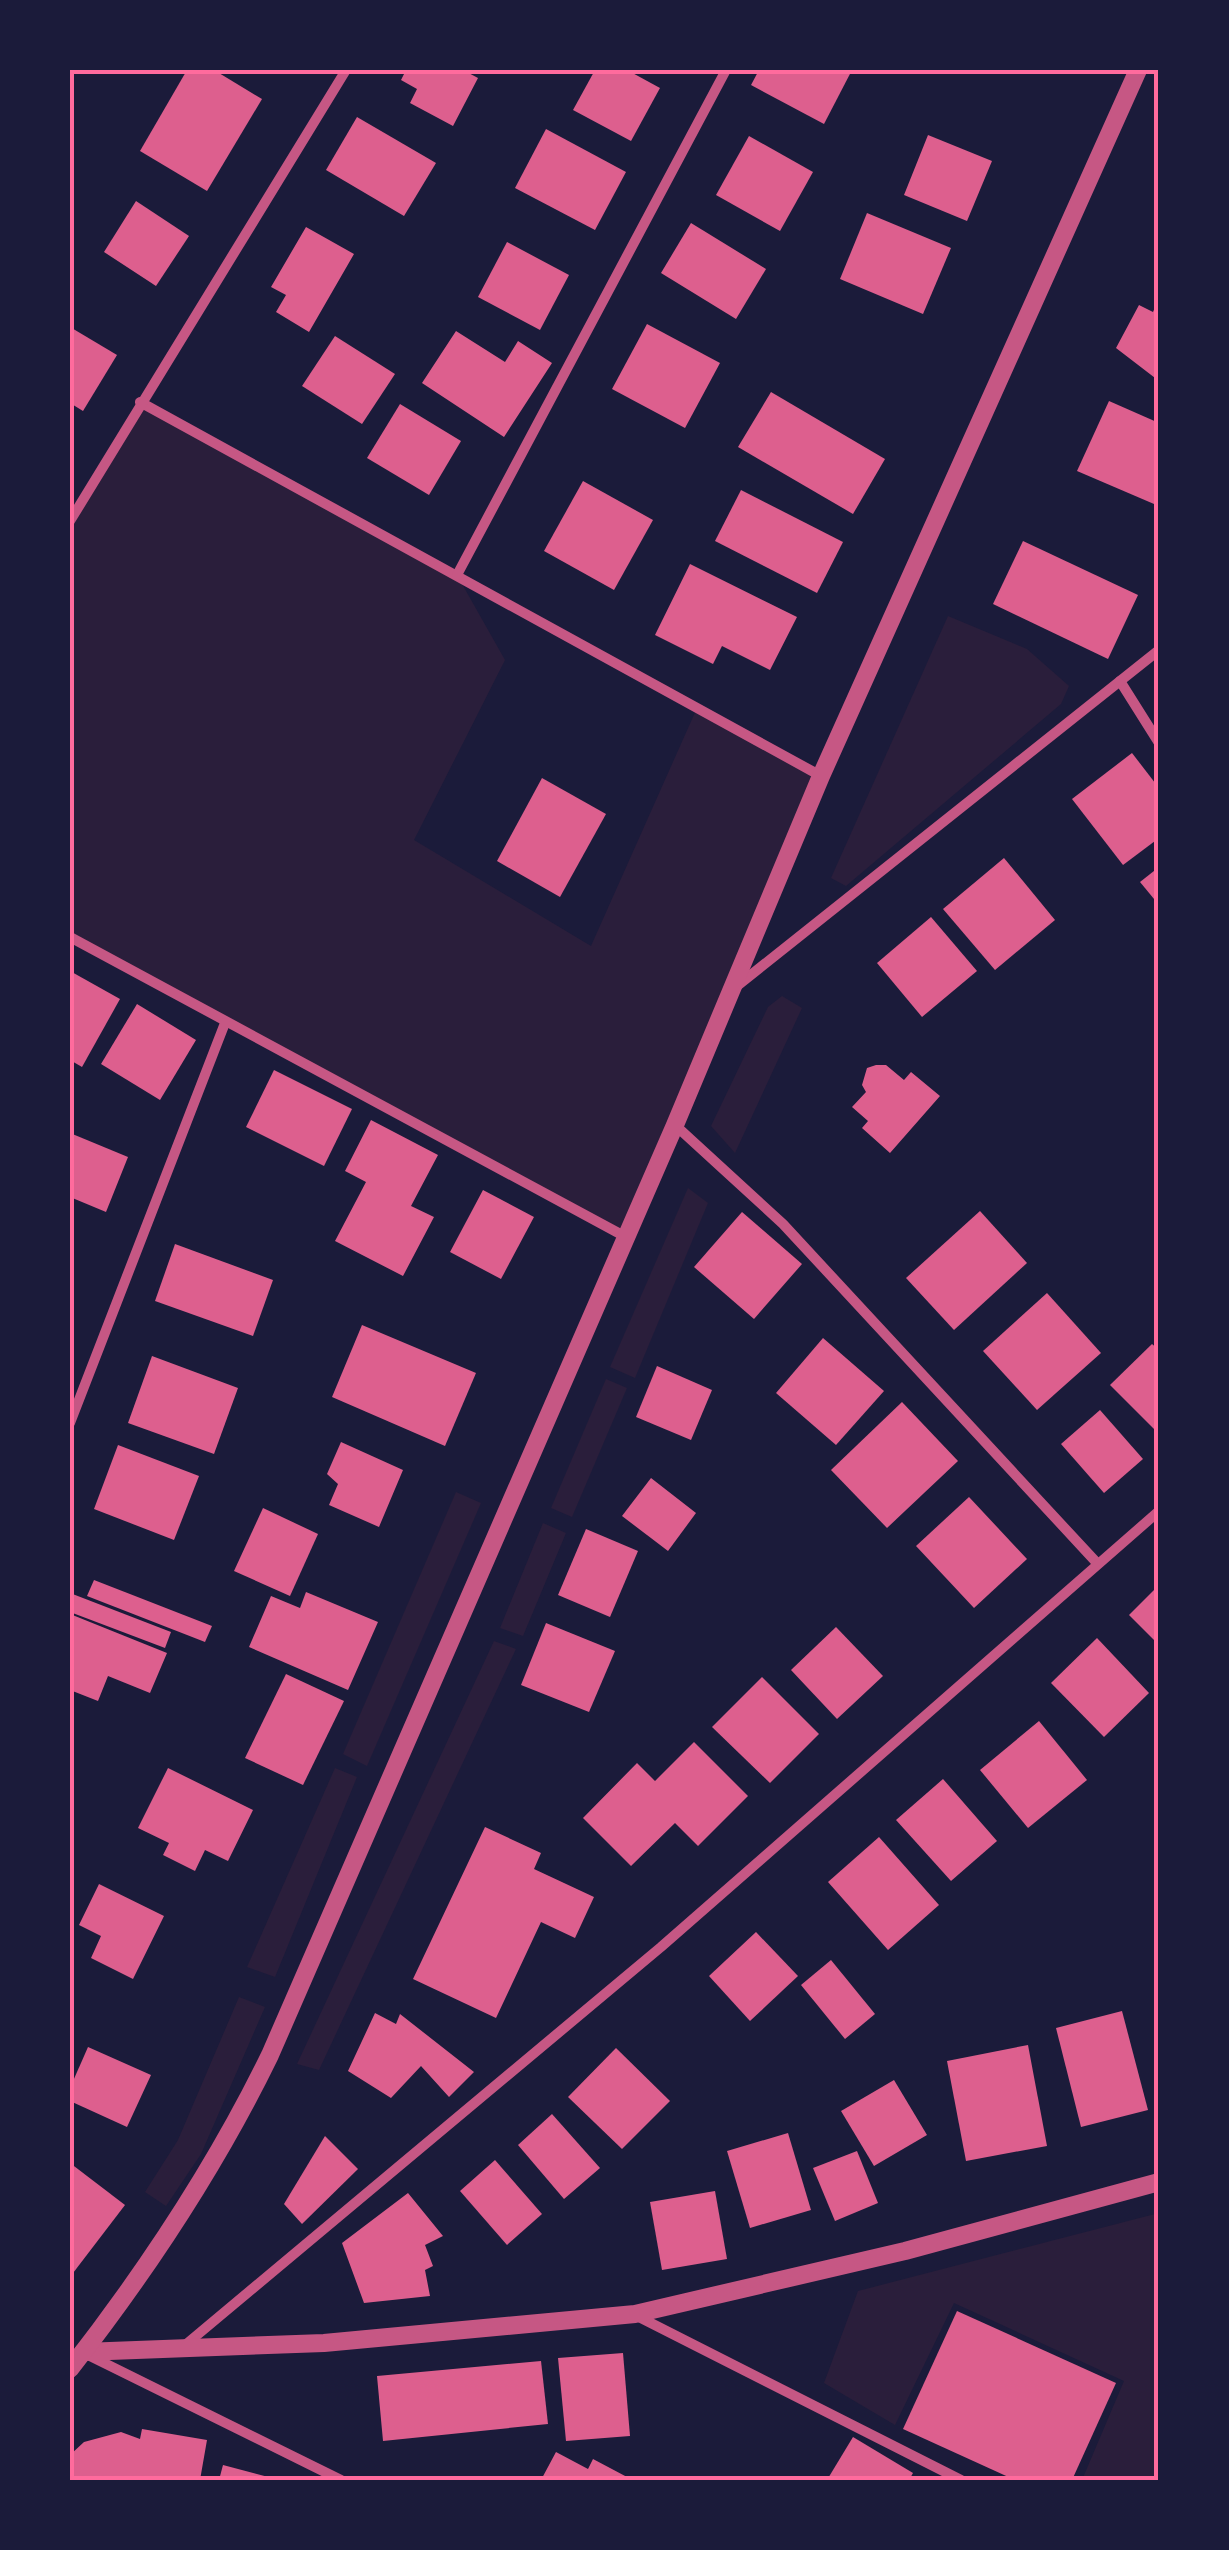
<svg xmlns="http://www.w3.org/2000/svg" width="1229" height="2550" viewBox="0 0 1229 2550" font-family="Montserrat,sans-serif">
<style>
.green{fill:#2a1e3b}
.building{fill:#dd5f8e}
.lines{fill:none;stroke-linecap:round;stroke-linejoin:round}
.minor{stroke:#c65784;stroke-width:10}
.tertiary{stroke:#c65784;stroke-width:18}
.neatline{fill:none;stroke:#ff6b9d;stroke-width:4}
</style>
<rect width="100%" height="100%" fill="#1b1b3a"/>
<!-- green -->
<g class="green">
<path d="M140,402L457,575L505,660L414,840L591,946L697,708L821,776L624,1236L70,936V521Z"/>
<path d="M948,616L1027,649L1069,686L1061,704L846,886L831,878Z"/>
<path d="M782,996L802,1008L735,1153L711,1126L768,1007Z"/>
<path d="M688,1188L708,1203L635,1378L610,1367Z"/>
<path d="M606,1379L627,1388L572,1517L551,1508Z"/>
<path d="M456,1492L481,1503L367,1766L343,1754Z"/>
<path d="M543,1523L566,1533L523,1636L500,1628Z"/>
<path d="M494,1641L516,1649L319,2070L297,2064Z"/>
<path d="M335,1768L357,1777L275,1977L247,1967Z"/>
<path d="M239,1997L265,2007L201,2154L166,2206L145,2192L178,2140Z"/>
<path d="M1159,2213V2480H1082L1124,2381L954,2303L895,2425L824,2383L858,2291Z"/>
</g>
<!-- building -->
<g class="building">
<path d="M187,70H214L262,99L207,191L140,151Z"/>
<path d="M406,70H463L478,78L453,126L410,103L417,89L401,80Z"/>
<path d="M595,70H627L660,88L631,141L573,110Z"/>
<path d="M759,70H852L824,124L751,85Z"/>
<path d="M357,117L436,163L404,216L326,170Z"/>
<path d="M546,129L626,172L595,230L515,188Z"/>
<path d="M928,135L992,161L967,221L904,195Z"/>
<path d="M749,136L813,172L780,231L716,195Z"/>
<path d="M136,201L189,236L156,286L104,252Z"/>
<path d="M867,213L951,248L923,314L840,279Z"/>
<path d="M691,223L766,269L736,319L661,273Z"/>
<path d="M306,227L354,254L309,332L276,312L286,295L271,287Z"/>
<path d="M507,242L569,275L540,330L478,297Z"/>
<path d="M1159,298V381L1116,348L1139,305L1153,312Z"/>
<path d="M647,324L720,363L685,428L612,389Z"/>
<path d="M70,327L117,355L83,411L70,403Z"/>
<path d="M456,331L505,362L518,341L552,363L504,437L422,383Z"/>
<path d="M335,336L395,374L362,424L302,386Z"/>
<path d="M771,392L885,459L853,514L738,447Z"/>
<path d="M1109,401L1159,423V493L1154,504L1077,471Z"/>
<path d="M400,404L461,441L429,495L367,458Z"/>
<path d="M583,481L653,520L614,590L544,551Z"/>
<path d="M741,490L843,542L817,593L715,541Z"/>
<path d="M1023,541L1138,595L1108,659L993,604Z"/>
<path d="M690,564L797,617L770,670L722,646L713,664L655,635Z"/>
<path d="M1132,753L1159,788V838L1123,865L1072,799Z"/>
<path d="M542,778L606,814L560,897L497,861Z"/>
<path d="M1004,858L1055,920L995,970L943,909Z"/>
<path d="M1159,867V905L1140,882Z"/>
<path d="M931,917L977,971L922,1017L877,963Z"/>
<path d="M70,971L120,999L82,1067L70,1060Z"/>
<path d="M137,1004L196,1040L160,1100L101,1064Z"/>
<path d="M876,1065H886L904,1080L911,1072L940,1096L890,1153L862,1128L868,1121L852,1107L866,1092L862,1085L867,1068Z"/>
<path d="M274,1070L352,1109L324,1166L246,1127Z"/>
<path d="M371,1120L438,1155L411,1206L434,1217L403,1276L335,1241L366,1182L345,1171Z"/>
<path d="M70,1133L128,1157L106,1212L70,1197Z"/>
<path d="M483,1190L534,1217L501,1279L450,1252Z"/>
<path d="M980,1211L1027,1263L954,1330L906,1278Z"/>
<path d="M742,1212L802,1264L754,1319L694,1267Z"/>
<path d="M175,1244L273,1280L253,1336L155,1301Z"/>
<path d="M1047,1293L1101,1353L1037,1410L983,1351Z"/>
<path d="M362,1325L476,1373L445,1446L332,1397Z"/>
<path d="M823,1338L884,1391L836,1445L776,1393Z"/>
<path d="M1152,1344L1159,1350V1434L1110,1385Z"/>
<path d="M152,1356L238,1388L214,1454L128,1423Z"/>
<path d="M657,1366L712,1390L691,1440L636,1417Z"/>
<path d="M902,1402L958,1461L887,1528L831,1470Z"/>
<path d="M1100,1410L1143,1459L1104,1493L1061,1444Z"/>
<path d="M341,1442L403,1470L379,1527L329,1505L338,1484L327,1474Z"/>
<path d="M118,1445L199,1476L174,1540L94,1509Z"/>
<path d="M651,1478L696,1513L668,1551L622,1516Z"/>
<path d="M969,1497L1027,1559L974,1608L916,1546Z"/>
<path d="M263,1508L318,1534L290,1596L234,1571Z"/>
<path d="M586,1529L638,1551L610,1617L558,1595Z"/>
<path d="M94,1580L212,1626L205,1642L87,1596Z"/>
<path d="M1159,1585V1645L1129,1615Z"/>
<path d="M306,1592L378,1622L348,1690L249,1647L271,1596L300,1608Z"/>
<path d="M70,1593L171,1632L165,1648L70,1612Z"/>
<path d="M70,1614L167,1653L150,1693L108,1676L98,1701L70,1690Z"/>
<path d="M546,1623L615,1651L589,1712L521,1685Z"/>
<path d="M836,1627L883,1676L837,1719L791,1670Z"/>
<path d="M1097,1638L1149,1693L1104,1737L1051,1683Z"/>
<path d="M286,1674L344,1701L303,1785L245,1758Z"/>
<path d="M762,1677L819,1734L770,1783L712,1727Z"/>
<path d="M1039,1721L1087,1780L1028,1828L980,1770Z"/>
<path d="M694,1742L748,1796L698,1846L675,1823L631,1866L583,1818L637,1763L655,1781Z"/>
<path d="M168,1768L253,1810L228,1861L205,1850L195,1871L163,1855L169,1843L138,1828Z"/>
<path d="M943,1779L997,1841L951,1881L896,1820Z"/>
<path d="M485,1827L541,1853L534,1869L594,1897L575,1938L541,1922L496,2018L413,1979Z"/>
<path d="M879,1837L939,1905L888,1950L828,1882Z"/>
<path d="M99,1884L164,1916L133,1979L91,1958L101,1936L79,1925Z"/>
<path d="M756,1932L798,1976L750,2021L709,1976Z"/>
<path d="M831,1960L875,2014L845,2039L801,1985Z"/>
<path d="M1122,2011L1148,2110L1081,2127L1056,2028Z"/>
<path d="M375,2013L396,2024L400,2014L474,2072L449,2097L421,2066L391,2098L348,2071Z"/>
<path d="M1028,2045L1047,2146L966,2161L947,2061Z"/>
<path d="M88,2047L151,2075L127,2127L70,2101V2088Z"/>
<path d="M616,2048L670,2101L622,2149L568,2097Z"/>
<path d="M894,2080L927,2135L874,2166L841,2111Z"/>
<path d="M552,2114L600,2168L564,2199L518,2145Z"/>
<path d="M788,2133L811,2210L750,2228L727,2151Z"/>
<path d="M325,2136L358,2169L302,2224L284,2204Z"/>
<path d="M857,2151L878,2203L835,2221L813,2168Z"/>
<path d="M495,2160L542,2214L507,2245L460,2191Z"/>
<path d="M70,2163L125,2205L70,2277Z"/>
<path d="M715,2191L727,2259L662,2270L650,2202Z"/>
<path d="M408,2193L443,2236L425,2245L433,2266L425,2270L430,2296L364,2303L342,2243Z"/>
<path d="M957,2311L1116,2383L1072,2480H1015L903,2429Z"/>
<path d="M623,2353L630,2436L566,2441L558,2358Z"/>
<path d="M541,2361L548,2424L383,2441L377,2376Z"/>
<path d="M142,2429L207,2440L200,2480H70V2455L84,2442L121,2432L140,2439Z"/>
<path d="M853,2437L913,2473L909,2480H827Z"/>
<path d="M556,2452L588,2469L593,2459L627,2477L541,2480Z"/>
<path d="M223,2465L276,2479L275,2480H219Z"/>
</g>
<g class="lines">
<!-- minor -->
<g class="minor">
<path d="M140,402L821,776"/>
<path d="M70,521L346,70"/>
<path d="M457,575L726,70"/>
<path d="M1120,681L1159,743"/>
<path d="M70,937L624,1236"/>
<path d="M737,986L1159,650"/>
<path d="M675,1125L783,1224L1097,1563"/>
<path d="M70,1423L225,1023"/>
<path d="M635,2315L961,2480"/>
<path d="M184,2346L661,1947L1159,1511"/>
<path d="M88,2355L341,2480"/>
</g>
<!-- tertiary -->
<g class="tertiary">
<path d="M83,2352L324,2343L635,2314L905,2251L1159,2182"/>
<path d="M70,2369C148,2269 215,2168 270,2055L675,1125L821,776L1138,70"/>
</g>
</g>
<!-- border -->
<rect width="1229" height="2550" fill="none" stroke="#1b1b3a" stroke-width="145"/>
<rect x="72" y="72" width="1084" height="2406" class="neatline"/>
</svg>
